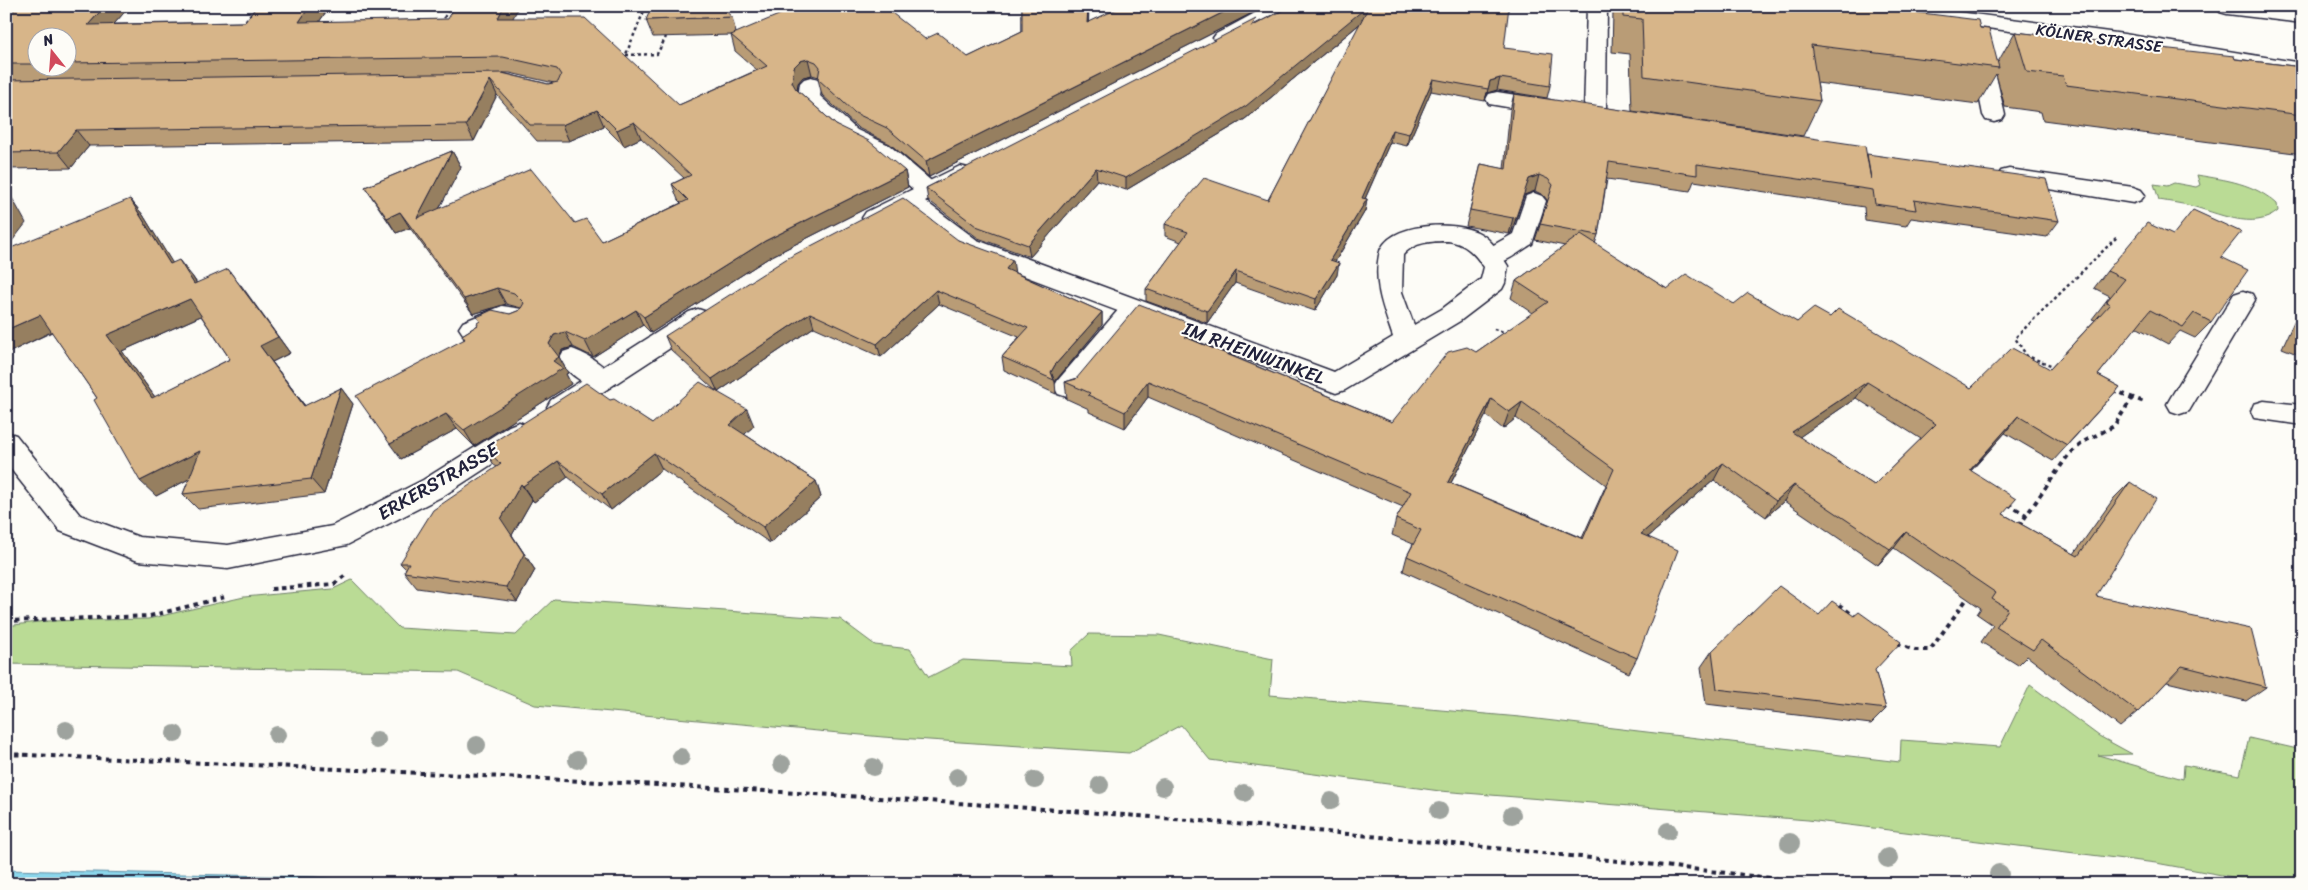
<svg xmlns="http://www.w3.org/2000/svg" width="2308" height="890" viewBox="0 0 2308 890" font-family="Sriracha,sans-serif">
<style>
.green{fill:#badb95;stroke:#6e7e68}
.water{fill:#8bd6eb;stroke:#618ea5}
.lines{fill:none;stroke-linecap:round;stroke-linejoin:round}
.service-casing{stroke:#22223b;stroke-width:3}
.minor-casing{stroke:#22223b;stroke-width:3}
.secondary-casing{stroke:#22223b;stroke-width:3}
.path-far1{stroke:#22223b;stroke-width:2.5;stroke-dasharray:3 3;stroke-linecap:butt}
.path{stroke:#22223b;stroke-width:4;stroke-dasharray:4.5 4.5;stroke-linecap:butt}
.service{fill:#fdfcf7;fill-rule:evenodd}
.minor{fill:#fdfcf7;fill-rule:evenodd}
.secondary{fill:#fdfcf7;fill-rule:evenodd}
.tree{fill:#9ea39e}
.wall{fill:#b99c76;stroke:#22223b;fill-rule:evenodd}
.shaded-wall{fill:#967f60;stroke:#22223b}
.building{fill:#d7b589;stroke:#22223b;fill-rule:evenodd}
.labels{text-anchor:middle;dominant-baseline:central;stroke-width:4;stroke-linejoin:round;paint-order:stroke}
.far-street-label{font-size:16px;fill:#22223b;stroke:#fdfcf7}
.street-label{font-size:19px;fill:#22223b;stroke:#fdfcf7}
</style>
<rect width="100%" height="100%" fill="#fdfcf7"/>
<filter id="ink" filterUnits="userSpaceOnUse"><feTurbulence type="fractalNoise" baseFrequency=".02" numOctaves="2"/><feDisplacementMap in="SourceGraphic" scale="10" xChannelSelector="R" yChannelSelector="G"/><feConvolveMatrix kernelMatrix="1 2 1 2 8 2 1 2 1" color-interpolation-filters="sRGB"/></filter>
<g filter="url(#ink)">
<!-- green -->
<g class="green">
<path d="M2197,175C2226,180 2254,183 2277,204L2278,211C2254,232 2216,212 2191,206C2180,203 2170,202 2159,200L2154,184L2167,186L2174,183L2196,187L2200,185Z"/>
<path d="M352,580L399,628L516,635L554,599L840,619L875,645L910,649L929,677L963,660L1072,666L1071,651L1089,634L1159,635L1273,659L1270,695L1520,717L1900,762L1901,740L2000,747L2030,685L2099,736L2132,754L2098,755L2183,779L2184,765L2240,775L2249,738L2302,750V884H2271L2156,863L1808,820L1440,791L1210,760L1181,725L1129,753L883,737L535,705L458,672L6,664V626L46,621L148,619L244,597L333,589Z"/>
</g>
<!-- water -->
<path class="water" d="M6,870L314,877L404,884H6Z"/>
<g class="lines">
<!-- service casing -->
<g class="service-casing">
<g id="service">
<path d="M1587,6H1607L1606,109L1631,113L1634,118L1631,123C1617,126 1601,122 1587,119L1584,114Z"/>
<path d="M2218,6H2262L2302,11V23L2227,14L2220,12Z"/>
<path d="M1980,44L1987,46L1990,50L2005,115L2002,120L1994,122L1986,120L1983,115L1970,50L1973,46Z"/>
<path d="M811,77L818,79L822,83L820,96L857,130L889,145L936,185L940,190L936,195L928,198L920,195L873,155L841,140L801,103L798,98L800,83L804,79Z"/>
<path d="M1497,92L1549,100L1557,102L1560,107L1557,112L1549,114L1489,104L1486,99L1489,94Z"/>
<path d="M2009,169L2133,187L2141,190L2145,195L2141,200L2133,203L2001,181L1998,176L2001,171Z"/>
<path d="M1534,193L1542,196L1546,201L1532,244C1517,253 1500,269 1481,264L1478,258L1481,252L1513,234L1526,196Z"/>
<path d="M2243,291L2252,294L2255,300L2189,411L2180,414L2171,411L2167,404L2171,397L2234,294Z"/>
<path d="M1134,299L1143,302L1147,308L1143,314L1076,394L1067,397L1058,394L1054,387L1058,380L1125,302Z"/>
<path d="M502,306L522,309L526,315L522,321C516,323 511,323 506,324C490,327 480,340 463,334L459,328L463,322Z"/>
<path d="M572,349C587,354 607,366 614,380L610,387C593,392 568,375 559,359L563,352Z"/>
</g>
</g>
<!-- minor casing -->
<g class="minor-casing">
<g id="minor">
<path d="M1268,6H1294L1291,10L1230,42L1223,44L1216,42L1213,38L1216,34Z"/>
<path d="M960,166L968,168L971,173L968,178L925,201L977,240L1334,372L1393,337C1384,310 1373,285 1379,255C1385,221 1458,220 1481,234C1493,241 1501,255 1508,266L1505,283L1502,289L1460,321L1345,390L1336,393L961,252L907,210L874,226L866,224L862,218L866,212ZM1448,241C1465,243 1474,253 1484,267L1481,279L1442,309L1414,325L1402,292L1403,255C1414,242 1432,241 1448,241Z"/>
<path d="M698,309L707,312L711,318L707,324L569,414L560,417L551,414L547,407L551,400L689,312Z"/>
<path d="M2264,401L2302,405V425L2254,418L2251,411L2254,404Z"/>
<path d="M519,422L529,426L533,433L529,440L443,496L347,545L228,569L138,561L60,531L6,463V432L16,435L80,515L139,537L228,545L332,526L423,480L509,426Z"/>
</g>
</g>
<!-- secondary casing -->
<g class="secondary-casing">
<path id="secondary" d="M1856,6H1913L2124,34L2302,63V75L2124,46L1866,12L1859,10Z"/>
</g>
<!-- path-far1 -->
<g class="path-far1">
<path d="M441,23L451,6"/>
<path d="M242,25L257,6"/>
<path d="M626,55L657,54L666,37"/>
<path d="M624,59L646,6"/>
<path d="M1494,329L1507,333"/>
<path d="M2056,367L2027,356L2015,338L2117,237"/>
</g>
<!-- path -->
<g class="path">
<path d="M2113,390L2144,402"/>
<path d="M2008,504L2026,515"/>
<path d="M2019,526L2069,454L2085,441L2114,426L2132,398"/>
<path d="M271,589L334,584L348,573"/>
<path d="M1839,605L1856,617"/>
<path d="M6,621L150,616L225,597"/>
<path d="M1897,644L1915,650H1930L1969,596"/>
<path d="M6,754C384,771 761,787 1138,816C1366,834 1594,857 1821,884"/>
</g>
<!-- service -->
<use href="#service" class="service"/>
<!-- minor -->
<use href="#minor" class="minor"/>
<!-- secondary -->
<use href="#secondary" class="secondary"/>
</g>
<!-- trees -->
<g class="tree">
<circle cx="66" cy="730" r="9"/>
<circle cx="175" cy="734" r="9"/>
<circle cx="277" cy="735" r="9"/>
<circle cx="377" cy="740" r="9"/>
<circle cx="477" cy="745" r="9"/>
<circle cx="681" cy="757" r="9"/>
<circle cx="577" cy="760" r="9"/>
<circle cx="782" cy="764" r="9"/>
<circle cx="873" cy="767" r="9"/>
<circle cx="957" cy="777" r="9"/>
<circle cx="1035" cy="780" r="9"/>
<circle cx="1100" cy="785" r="9"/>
<circle cx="1163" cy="787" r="9"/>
<circle cx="1244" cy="793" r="9"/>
<circle cx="1331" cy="801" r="9"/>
<circle cx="1439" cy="811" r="9"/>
<circle cx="1512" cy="815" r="9"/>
<circle cx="1668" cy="831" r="9"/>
<circle cx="1790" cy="843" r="10"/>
<circle cx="1888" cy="858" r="10"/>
<circle cx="1999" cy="874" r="10"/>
</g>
<!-- wall -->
<g class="wall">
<path d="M6,6H130L114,24L245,22L257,6H330L319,22L513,18L679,105L757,70L735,51L731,35H732L653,37L646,20L732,17L736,33L925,39L968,57L1022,31V6H1089L1088,23L1123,6H1266L929,177L890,144L858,128L822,95L818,79L819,77L812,75L803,77L798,83L797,90L836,125L905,171L908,187L770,257L651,333L643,325L593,357L573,347L562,350L559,357L568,373L566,374L571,384L474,446L457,429L401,459L464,340L462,335L478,325L480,321L477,317L510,314L520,310L521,308L506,304L473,314L410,228L396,233L375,202L365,187L452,151L461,167L439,208L575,223L602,241L681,203L678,200L672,184L684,178L641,138L624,146L604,126L569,141H537L497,95L474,141L89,146L71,168L6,169ZM38,38H68V68H38ZM503,73H510L554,83L548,84Z"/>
<path d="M1291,6L1504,48L1550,86L1547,98L1497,90L1487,93L1485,101L1431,91L1407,146L1390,142L1365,199H1367L1365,211L1335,262L1337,275L1315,311L1235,283L1207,323L1146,301V289L1181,242L1165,236V224L1268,200L1361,23L1245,119L1126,190L1097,180L1030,257L978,238L928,200L926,188Z"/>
<path d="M1614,6H1865L1980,28L1998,62L2015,32L2302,67V154L2043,120L2041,112L2005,107L1996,74L1978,104L1817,83L1820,101L1803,136L1632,111L1630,54L1612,52L1613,12Z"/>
<path d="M1514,94L1866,155L2059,221L2047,237L1911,218L1906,226L1865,220L1864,207L1694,181L1690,191L1607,179L1598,235L1595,244L1667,289L1734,304L1797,322L1830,317L1971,388L2050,369L2095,320L2092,319L2110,296L2094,288L2107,271L2221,257L2211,322L2195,338L2180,331L2168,344L2136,327L2098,375L2120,387L2053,461L2005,433L1971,471L2003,514L2074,554L2114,498L2130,482L2096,596L2266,687L2246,701L2167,682L2138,712L2120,727L2027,656L2018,665L1981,642L1993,625L1977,614L1981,608L1894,548L1878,565L1784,501L1766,517L1714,480L1648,537L1637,658L1629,673L1403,571L1407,556L1413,544L1392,535L1396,519L1403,507L1148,397L1125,428L1089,412V409L1067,399L1065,382L1193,340L1392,422L1476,352L1533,313L1511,298L1516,281L1565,246L1535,240L1548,201L1543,195L1535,191L1524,195L1511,233L1509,234L1466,226L1481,164L1504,169L1510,110ZM1856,398L1921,439L1874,485L1799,437ZM1486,415L1503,429L1516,418L1606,485L1582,538L1451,483Z"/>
<path d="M130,199L143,215L172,263L192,276L197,283L241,285L290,353L272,362L305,406L341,388L353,404L324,494L198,509L183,494L189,479L156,496L97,398L52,332L10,352ZM201,316L230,359L155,397L122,351Z"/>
<path d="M958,240L1015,273L1102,312V325L1057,379L1055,382L1056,394L1004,370L1002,357L1019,337L939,304L881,357L814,327L718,392L754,426L744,434L816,481L821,497L770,543L662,469L611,510L568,477L534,502L532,500L512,535L535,570L517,602L417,588L404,572L406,569L400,563L497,467L494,465L484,448L610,400L652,424L717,392L671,350L665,336Z"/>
<path d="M2302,304V356L2282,348Z"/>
<path d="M1712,651L1875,671L1886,709L1871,724L1706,704L1701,667Z"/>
</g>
<!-- shaded-wall -->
<g class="shaded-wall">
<path d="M6,6H18L6,19Z"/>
<path d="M105,6H130L99,41L88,25Z"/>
<path d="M310,6H330L308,38L299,22Z"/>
<path d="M504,6H519L505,34L498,18Z"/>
<path d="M1088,6H1089L1088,39L1087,23Z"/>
<path d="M1236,6H1266L929,177L926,161Z"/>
<path d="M1368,6H1370L1368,17L1245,119L1126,190V178Z"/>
<path d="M808,59L812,75L803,77L798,83L796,98L792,82L794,67L800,61Z"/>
<path d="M1500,78L1497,90L1487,93L1485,101L1490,81Z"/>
<path d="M1433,79L1431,91L1407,146L1409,134Z"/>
<path d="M490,80L497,95L474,141L466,125Z"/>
<path d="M597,110L604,126L569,141L562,125Z"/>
<path d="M634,122L641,138L624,146L617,130Z"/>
<path d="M76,130L89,146L71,168L58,152Z"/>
<path d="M1392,130L1390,142L1360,210L1362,198Z"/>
<path d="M452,151L461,167L426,234L417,218Z"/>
<path d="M1096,168L1097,180L1030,257L1028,245Z"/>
<path d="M905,171L908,187L770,257L651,333L644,317L765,241Z"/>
<path d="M1539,175L1535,191L1524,195L1511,233L1509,234L1513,218L1529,179Z"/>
<path d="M6,187L26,223L6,249Z"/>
<path d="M130,199L143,215L183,280L170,264Z"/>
<path d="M1367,199L1365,211L1329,272L1330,260Z"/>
<path d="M400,212L410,228L396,233L387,218Z"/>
<path d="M179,260L192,276L207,300L194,284Z"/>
<path d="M1013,260L1015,274L1006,269Z"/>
<path d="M1339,263L1337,275L1315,311L1316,299Z"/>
<path d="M228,269L290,353L272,362L317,422L260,346Z"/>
<path d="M1236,271L1235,283L1207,323V311Z"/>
<path d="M497,288L506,304L473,314L464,299Z"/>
<path d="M936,290L939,304L881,357L877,344Z"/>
<path d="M190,299L203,315L122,351L167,414L152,398L107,335Z"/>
<path d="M636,310L643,325L593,357L585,341Z"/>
<path d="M1102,312V325L1057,379L1055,382L1051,372L1055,365Z"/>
<path d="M810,313L814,327L718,392L712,379Z"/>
<path d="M40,315L55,330L10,352L6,348V330Z"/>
<path d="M1194,325L1193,342L1185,337Z"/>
<path d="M565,332L573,347L562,350L559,357L568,373L566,374L571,384L474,446L464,430L553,361L549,344L554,335Z"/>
<path d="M1148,381V397L1125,428V412Z"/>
<path d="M1867,382L1856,398L1782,449L1792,432Z"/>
<path d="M341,388L353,404L324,494L311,479Z"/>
<path d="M1491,399L1486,415L1443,498L1448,482Z"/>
<path d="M1522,402L1516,418L1503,429L1509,412Z"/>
<path d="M747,409L754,426L737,441L730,425Z"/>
<path d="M446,414L457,429L401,459L390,444Z"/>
<path d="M2018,416L2005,433L1956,486L1970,470Z"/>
<path d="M200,451L214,466L156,496L140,481Z"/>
<path d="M654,453L662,469L611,510L602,494Z"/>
<path d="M558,461L568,477L534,502L523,486Z"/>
<path d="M1723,463L1714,480L1633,550L1641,534Z"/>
<path d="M816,481L821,497L770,543L763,527Z"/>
<path d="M521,484L532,500L512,535L535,570L517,602L506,587L501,519Z"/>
<path d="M1794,485L1784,501L1766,517L1776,501Z"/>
<path d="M1906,532L1894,548L1878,565L1890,549Z"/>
</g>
<!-- building -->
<g class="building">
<path d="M18,6H105L88,25L245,22L257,6H310L299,22L448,19L455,6H504L498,18H585L679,105L767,66L731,35L800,6H883L925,39L938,33L968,57L1022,31V6H1088L1087,23L1123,6H1236L926,161L887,128L855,113L818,79L820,67L816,62L808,59L800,61L794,67L792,82L796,89L836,125L869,141L905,171L765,241L644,317L636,310L585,341L565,332L554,335L549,344L559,357L553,361L563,368L464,430L446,414L390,444L356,396L465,339L462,335L478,325L477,323L480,321L477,317L492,310L510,314L520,310L524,303L514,293L497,288L464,299L400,212L387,218L365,187L452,151L417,218L531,169L575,223L586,219L602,241L688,200L672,184L691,175L634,122L617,130L597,110L562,125H530L490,80L466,125L76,130L58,152L6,153V80L502,73L548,84L558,82L561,75L557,69L503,57L68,63V38H38V64H6V18Z"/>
<path d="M652,6H720L732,17L646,20Z"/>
<path d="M1291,6H1368L1246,106L1126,178L1096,168L1028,245L976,226L926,188L1256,19L1251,27Z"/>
<path d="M1369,6H1509L1504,48L1553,54L1550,86L1500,78L1490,81L1488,89L1433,79L1409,134L1392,130L1362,198L1367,199L1330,260L1339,263L1316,299L1236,271L1207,311L1146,289L1188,232L1165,224L1204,178L1268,200Z"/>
<path d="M1623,6H1865L1978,20L1980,28L1989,29L1999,68L1811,45L1820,101L1644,76L1642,19L1623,17Z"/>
<path d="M2015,32L2234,56L2235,59L2302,67V115L2066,85L2063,76L2027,72Z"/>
<path d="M1514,94L1865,146L1871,179L1867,154L2046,179L2059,221L1914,200L1916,210L1875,204L1873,190L1697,164V175L1609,162L1598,235L1540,224L1553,185L1548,179L1539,175L1529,179L1516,217L1513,218L1470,210L1481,164L1506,169Z"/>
<path d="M6,197L12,208L6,215Z"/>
<path d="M903,198L958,240L1013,260L1006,269L1102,312L1055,365L1051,372L1054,380L1002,357L1028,328L936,290L877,344L810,313L712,379L665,336L786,259Z"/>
<path d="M130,199L170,264L179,260L194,284L228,269L278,337L260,346L304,406L341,388L311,479L183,494L200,451L140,481L94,400L97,398L40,315L6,330V250ZM190,299L230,359L152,398L107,335Z"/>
<path d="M2193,210L2241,232L2221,257L2248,270L2211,322L2194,313L2183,327L2150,310L2098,375L2120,387L2067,445L2018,416L1970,470L2016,499L2003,514L2078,556L2130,482L2156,499L2096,596L2251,629L2266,687L2182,666L2138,712L2041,640L2033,650L1996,627L2008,609L1992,599L1996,593L1906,532L1890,549L1794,485L1776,501L1723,463L1641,534L1678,550L1637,658L1407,556L1421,530L1396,519L1411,492L1148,381L1125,412L1088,395L1090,393L1065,382L1076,379L1139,304L1194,325L1185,337L1392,422L1448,352L1467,347L1476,352L1548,302L1516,281L1581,234L1667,289L1686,274L1734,304L1748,293L1797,322L1814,308L1830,317L1838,309L1971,388L2012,348L2050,369L2110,304L2106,302L2125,279L2107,271L2147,223L2173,235ZM1867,382L1936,424L1874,485L1792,432ZM1491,399L1509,412L1522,402L1614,469L1583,539L1448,482Z"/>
<path d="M700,382L747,409L730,425L816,481L763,527L654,453L602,494L558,461L523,486L521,484L501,519L524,554L506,587L404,572L409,563H400L433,510L501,464L484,448L586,383L610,400L614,399L652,424Z"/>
<path d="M1779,586L1819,615L1832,601L1854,616L1859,612L1901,642L1875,670L1886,709L1717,689L1712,651Z"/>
</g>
</g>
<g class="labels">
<!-- far-street labels -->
<g class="far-street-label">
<text transform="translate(2099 38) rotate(8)">KÖLNER STRASSE</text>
</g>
<!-- street labels -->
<g class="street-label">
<text transform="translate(1254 353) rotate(20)">IM RHEINWINKEL</text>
<text transform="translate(438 481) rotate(-30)">ERKERSTRASSE</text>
</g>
</g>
<!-- margin -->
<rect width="2308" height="890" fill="none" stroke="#fdfcf7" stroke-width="25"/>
<rect x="12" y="12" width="2283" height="865" fill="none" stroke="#22223b" stroke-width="2" filter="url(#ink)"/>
<!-- north arrow -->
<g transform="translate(52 52) rotate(343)"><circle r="24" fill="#fdfcf7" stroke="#a5a5ac"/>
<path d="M0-4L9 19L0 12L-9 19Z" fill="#d1495b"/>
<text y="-8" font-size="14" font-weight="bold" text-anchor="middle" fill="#22223b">N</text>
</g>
</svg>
